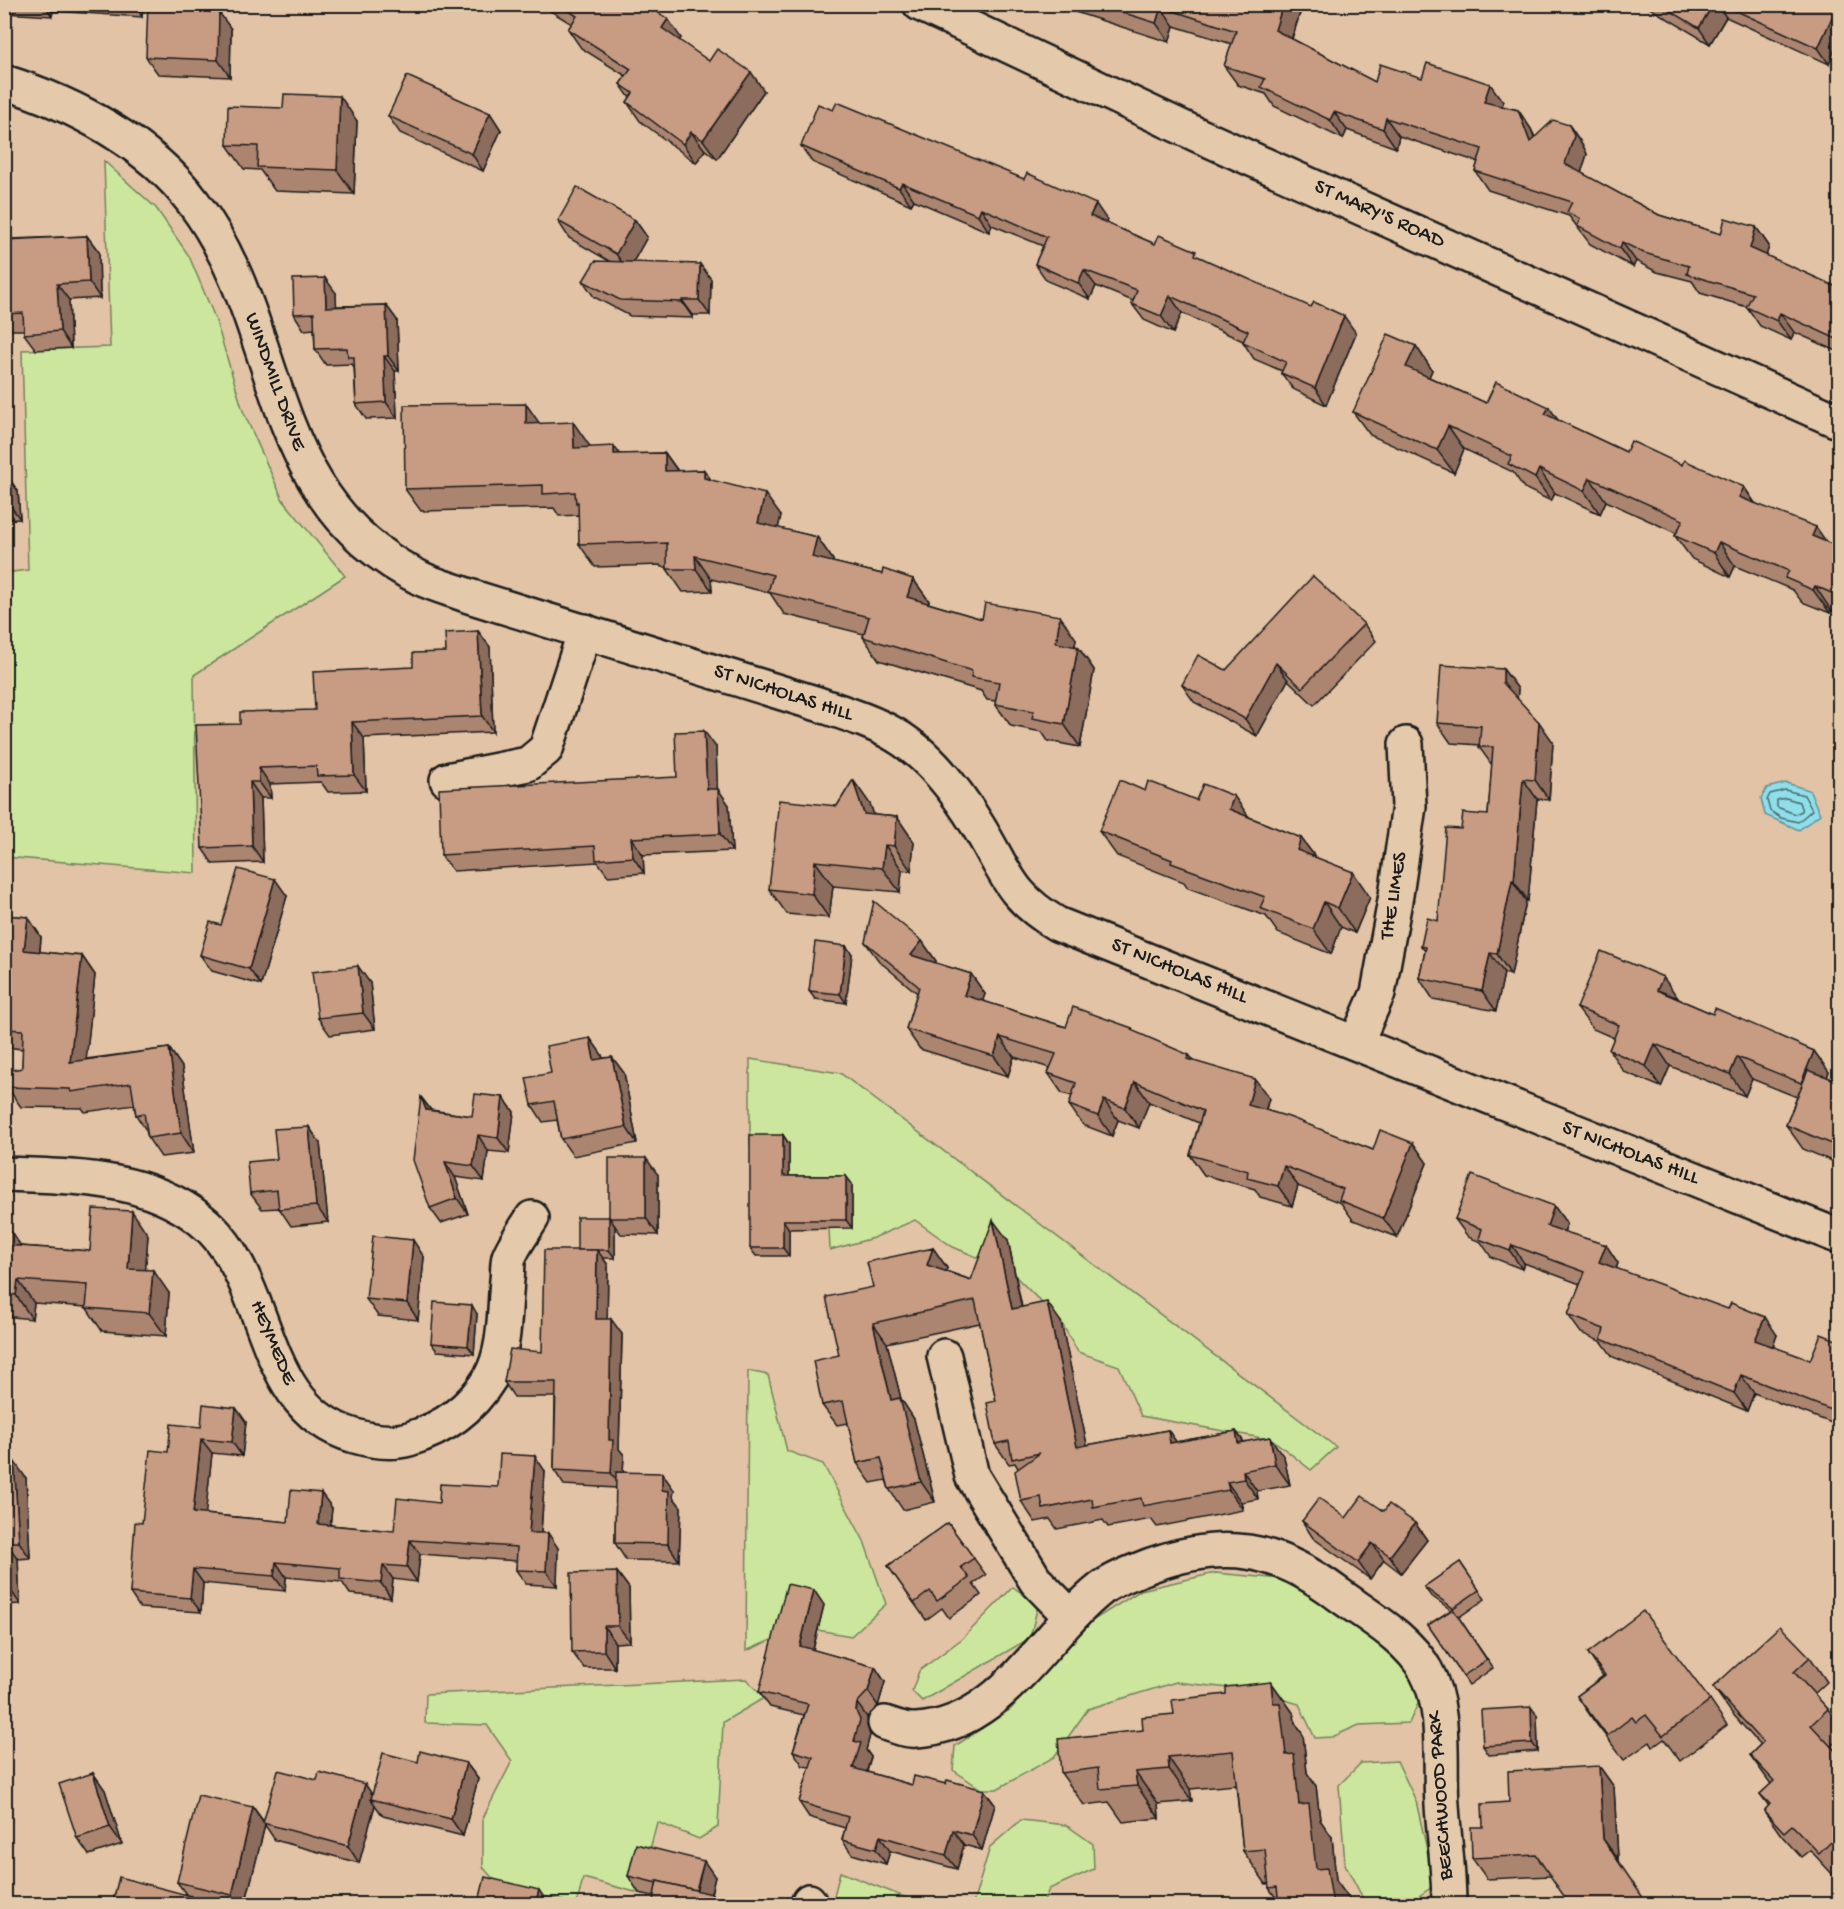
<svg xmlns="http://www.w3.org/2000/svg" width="1844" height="1909" viewBox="0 0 1844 1909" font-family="'Gochi Hand',sans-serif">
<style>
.green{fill:#cce69d;stroke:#74815c;stroke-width:1.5}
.water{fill:#8fdfea;stroke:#619198;stroke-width:1.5}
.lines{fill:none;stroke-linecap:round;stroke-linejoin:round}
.shore{stroke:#4a6a6e;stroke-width:1.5}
.minor-casing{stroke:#1c1c1c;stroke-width:38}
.minor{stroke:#e4c9ab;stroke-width:33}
.wall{fill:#ac8571;stroke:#1c1c1c;stroke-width:1.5}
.shaded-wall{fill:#8c6c5c;stroke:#1c1c1c;stroke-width:1.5}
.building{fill:#c89b83;stroke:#1c1c1c;stroke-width:1.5}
.labels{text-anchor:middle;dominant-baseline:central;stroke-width:6;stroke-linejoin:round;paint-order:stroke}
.street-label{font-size:21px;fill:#1c1c1c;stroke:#e4c9ab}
</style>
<rect width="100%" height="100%" fill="#e2c3a5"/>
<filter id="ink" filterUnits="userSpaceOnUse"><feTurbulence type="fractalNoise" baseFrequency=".0167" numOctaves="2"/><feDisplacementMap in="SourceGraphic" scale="12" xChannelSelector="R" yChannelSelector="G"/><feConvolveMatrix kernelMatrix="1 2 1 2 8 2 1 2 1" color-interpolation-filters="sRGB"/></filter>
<g filter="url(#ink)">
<!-- green -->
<g class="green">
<path d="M104,161L156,208L189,256L215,318L243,411L283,500L345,576L194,675L196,873L5,857L4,573L28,570L22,350L110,347Z"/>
<path d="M750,1059L840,1073L1336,1447L1311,1470L1273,1440L1141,1416L1119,1366L1078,1352L1061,1322L1010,1271L953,1247L915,1220L873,1238L830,1250L829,1228L756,1143L750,1144Z"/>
<path d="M748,1371L768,1375L787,1451L823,1464L864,1541L886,1604L851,1636L801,1627L746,1651Z"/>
<path d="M1215,1573L1281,1579L1385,1642L1422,1695L1409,1723L1359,1725L1332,1737L1315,1738L1299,1704L1255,1691L1176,1682L1088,1709L1054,1757L997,1789H981L953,1770L955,1746L1011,1709L1073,1633L1141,1590Z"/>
<path d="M1013,1587L1038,1605L1030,1638L922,1701L912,1691L919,1671L963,1638Z"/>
<path d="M746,1679L764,1698L723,1722L718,1827L699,1839L657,1822L639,1893L583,1878L577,1904L499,1886L483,1867V1818L512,1761L487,1725L425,1723L426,1694Z"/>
<path d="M1397,1761L1416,1801L1435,1885L1407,1904H1366L1345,1864L1339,1785L1361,1763Z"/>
<path d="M1021,1820L1066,1825L1093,1844L1094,1869L1049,1889L1043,1904H973L990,1847Z"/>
<path d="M840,1872L920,1903L919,1904H832Z"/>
</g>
<!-- water -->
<path class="water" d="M1786,783L1809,790L1820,814L1799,830L1765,815L1761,798L1767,788Z"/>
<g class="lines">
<!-- shore -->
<g class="shore">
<path d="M1785,790L1804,795L1812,810L1798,822L1781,818L1770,811L1767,800L1770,794Z"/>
<path d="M1786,798L1799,802L1802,811L1795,814L1777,807V800Z"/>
</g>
<!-- minor casing -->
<g class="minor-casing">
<g id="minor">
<path d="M920,4L1198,135L1840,422"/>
<path d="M4,82C74,104 149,143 193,202C288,327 258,499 422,579C437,586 454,590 469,596L818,704C844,713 871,721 895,735C929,755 958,793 978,826C1006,871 1008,895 1057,924L1840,1237"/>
<path d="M447,780L528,764L546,749L585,631"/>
<path d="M1356,1043L1378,993L1396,895L1409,806L1406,744"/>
<path d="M4,1174C73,1177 143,1175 200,1219C274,1276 254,1408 355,1436C372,1441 391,1444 409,1439C443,1429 471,1409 490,1378C506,1350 504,1311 507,1280C508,1273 507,1264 509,1257C514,1244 525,1230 532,1218"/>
<path d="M944,1356L972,1476L1036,1581L1071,1617"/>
<path d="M885,1723C894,1726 906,1731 916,1730C1001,1726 1042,1635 1102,1588C1115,1578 1136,1571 1151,1565C1224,1539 1276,1547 1338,1594C1368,1616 1408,1638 1426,1671C1447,1709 1439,1763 1442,1805C1444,1838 1449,1871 1449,1904"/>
<path d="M808,1904L809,1901"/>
</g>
</g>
<!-- minor -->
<use href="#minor" class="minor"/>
</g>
<!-- wall -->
<g class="wall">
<path d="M4,4H143L142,17L53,11L52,16L4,13Z"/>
<path d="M212,4L231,29L230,77L158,74L146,57Z"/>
<path d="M539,4H645L681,38L679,41L709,61L764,91L717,159L705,150L696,163L640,121L627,102L630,98L620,84L626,76L581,48L568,29L572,24Z"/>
<path d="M1050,4H1303L1292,39L1375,82L1422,78L1503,102L1502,106L1518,110L1531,129L1535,137L1569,125L1582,144L1587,154L1581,173L1659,215L1721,234L1756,227L1769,246L1766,256L1839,289V352L1794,332L1791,340L1760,326L1747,307L1700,293L1692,281L1657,272L1636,261L1633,267L1590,244L1569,216L1488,190L1475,171L1478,162L1399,136L1396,148L1347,130L1343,139L1274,106L1266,94L1238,85L1224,66L1232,44L1174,26L1169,42Z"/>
<path d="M1643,4H1839L1829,64L1726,17L1710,44Z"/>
<path d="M490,113L501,130L483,171L400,133L388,116Z"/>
<path d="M357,121L354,194L275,191L260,170L244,169L227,145Z"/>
<path d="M801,146L1107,220L1106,223L1155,244L1201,258L1356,333L1326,405L1293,389L1281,373L1282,371L1254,359L1243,342V341L1182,313L1173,333L1144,320L1132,304L1133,301L1096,286L1090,299L1047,281L1035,264L1043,246L992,225L989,232L914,200L911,205L812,162Z"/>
<path d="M4,218L11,227V239L87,236L99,252L100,298L69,300L71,348L36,350L24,334V330H4Z"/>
<path d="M635,220L647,237L633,262L711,279L710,315H693V318L630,316L594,297L583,281L611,262L569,238L558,221Z"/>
<path d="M336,293V306L386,305L397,320L399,371H395L397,418L366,419L356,404L354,367L352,364L326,365L315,349L314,329L304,330L294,314Z"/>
<path d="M1416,346L1432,370L1429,377L1486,403L1558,420L1626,452L1682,465L1744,487L1755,503L1826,542L1839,547V613L1831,610L1830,613L1802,602L1793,590L1735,566L1730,577L1692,559L1675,536L1676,533L1606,501L1600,514L1555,493L1551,501L1524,488L1513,472L1464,449L1454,473L1370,435L1353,412Z"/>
<path d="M539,423L589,445V447L619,454L665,453L678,471L704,470L711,480L781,516L778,528L817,537L833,560L832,562L882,574L913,579L929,601L928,603L982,619L1076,639L1075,646L1078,647L1094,670L1080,747L1048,741L1042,732L1011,726L995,704L996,701L987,700L981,691L879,660L863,637L864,634L784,614L770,593L711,579L712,591L683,592L667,569V567H661L660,565L595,567L579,544V515L559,516L554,508L421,511L405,489Z"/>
<path d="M4,472L5,476H7L18,491L20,519L5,520L6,573H4Z"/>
<path d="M1364,624L1376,641L1314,705L1288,680L1257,736L1194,702L1182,685Z"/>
<path d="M478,631L490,647L493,732L364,738L366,791L328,792L321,782L270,784L271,798H261L263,862L213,864L202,848L240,724L315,710L413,667L446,652Z"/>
<path d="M1503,669L1518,689L1517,698L1553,742L1549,800L1537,799L1528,901H1526L1511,975L1504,973L1496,1011L1433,999L1419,978L1425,951L1421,946L1438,921L1461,829L1488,815L1492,765L1479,747L1480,745L1451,743L1437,723Z"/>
<path d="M716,747L717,789L729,805L732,851L643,855L644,873L608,876L598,862L453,871L441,855L677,777Z"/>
<path d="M853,780L870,804L874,815L897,817L914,842L911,871L902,870L900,892L833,886L829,918L787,914L769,889L837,806Z"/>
<path d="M1145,791L1196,800L1249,817L1301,838L1315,857L1370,897L1355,933L1341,927L1331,954L1278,933L1266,916L1188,888L1184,882L1117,856L1099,831Z"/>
<path d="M287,896L261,985L212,971L200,955L221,925Z"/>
<path d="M4,915L28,917L41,937L40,952L82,956L95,975L86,1059L169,1048L182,1067L194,1153L161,1157L148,1138L146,1130L136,1115L134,1105L85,1112L82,1108L21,1107L7,1087L22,1068L23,1049L4,1047Z"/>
<path d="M922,941L936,961L935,963L971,974L985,994L982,1001L1066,1027L1132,1028L1135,1032L1189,1055L1194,1061L1269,1098L1266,1110L1373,1150L1413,1143L1427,1163L1397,1237L1353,1220L1341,1203L1298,1186L1292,1206L1260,1197L1255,1189L1204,1175L1190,1155L1199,1123L1149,1102L1139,1128L1118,1120L1112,1136L1083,1125L1069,1105L1072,1096L1062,1093L1048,1073L1050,1068L1014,1057L1008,1076L920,1049L906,1029L917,993L879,961L865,942Z"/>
<path d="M846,946L852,954L846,1003L815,999L809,991Z"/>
<path d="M370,983L375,1029L330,1035L318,1018Z"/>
<path d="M1678,999L1713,1014L1814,1051L1829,1072L1827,1077L1838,1081L1839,1084V1164L1803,1149L1786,1125L1797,1097L1752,1079L1745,1096L1670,1066L1661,1087L1624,1072L1609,1050L1614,1038L1593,1029L1577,1008Z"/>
<path d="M590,1038L602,1055L603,1058L612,1057L624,1073L637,1143L573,1156L561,1139L557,1120L543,1122L532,1105L551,1073Z"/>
<path d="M421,1097L431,1110L472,1116L503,1097L514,1112L509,1153L488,1151L484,1181L455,1177L468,1214L441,1223L430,1208Z"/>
<path d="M309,1127L320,1143L328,1222L291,1226L279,1208L262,1209L250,1193L277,1159Z"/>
<path d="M783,1135L789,1144V1176H846L852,1184V1228L789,1229V1256H756L750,1248Z"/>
<path d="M658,1175V1235L621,1234L615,1226V1258H603L608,1265L607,1319L622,1334L619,1449L624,1455L623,1472L674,1490L673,1497L681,1507L679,1561L626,1560L615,1543L616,1488L564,1485L554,1470L555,1397H514L504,1382L542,1352L577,1250L609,1217Z"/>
<path d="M1554,1206L1567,1224L1564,1232L1606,1245L1618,1263L1616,1269L1777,1335L1773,1347L1810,1360L1839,1341V1426L1754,1393L1747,1411L1613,1357L1602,1342L1581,1333L1568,1315L1580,1284L1524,1263L1522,1269L1491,1257L1481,1242L1468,1237L1455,1219Z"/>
<path d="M4,1223L21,1246L90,1251L148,1235L145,1270L169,1293L166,1336L102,1331L86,1307L34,1303L32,1319L4,1316Z"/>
<path d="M1008,1240L1022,1307L1061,1322L1087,1445L1168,1430L1176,1442L1236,1431L1244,1442L1284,1457L1290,1485L1257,1491L1258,1499L1241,1502L1243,1510L1157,1527L1151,1519L1108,1527L1103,1520L1057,1529L1050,1519L1035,1522L1021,1501L1018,1468L1015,1463L1009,1464L995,1444L996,1401L980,1323L887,1343L901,1399L914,1419L935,1502L903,1510L889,1489L886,1480L871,1483L857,1463L848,1423L837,1425L822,1405L839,1355L873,1287L933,1248L947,1268L946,1271L971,1280Z"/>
<path d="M424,1257L418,1320L378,1316L366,1299Z"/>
<path d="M477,1314L474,1354L437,1351L431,1343Z"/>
<path d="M236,1408L246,1422L242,1456L212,1453L205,1514L288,1522L321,1493L332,1508L330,1525L394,1531L439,1503L498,1487L545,1471L541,1533L558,1548L557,1586L526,1584L516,1570L517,1561L420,1554L417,1582L393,1579L391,1598L350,1594L342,1582L286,1577L285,1591L203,1583L201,1612L140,1608L130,1593L142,1523L168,1452L201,1427Z"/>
<path d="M4,1462L26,1478L30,1558L18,1559L20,1604L4,1605Z"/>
<path d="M1384,1511L1415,1523L1427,1540L1401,1573L1384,1560L1370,1579L1313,1538L1302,1521L1346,1518Z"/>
<path d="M948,1523L986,1575L973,1584L981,1595L949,1618L942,1608L926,1620L888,1566Z"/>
<path d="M1460,1562L1485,1599L1459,1617L1457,1615L1493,1668L1469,1685L1428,1625L1451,1610L1430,1595L1424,1587Z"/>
<path d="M617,1572L629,1588L630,1642L615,1643V1668H584L572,1652Z"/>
<path d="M824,1605L813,1650L875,1667L885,1682L878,1706L867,1717V1726L870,1735L866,1750L871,1757L867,1772L912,1785L946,1784L984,1790L995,1805L982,1850L964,1845L957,1869L890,1851L886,1864L852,1854L842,1840L845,1828L809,1817L799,1802L810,1767L803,1766L793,1751L804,1715L770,1707L759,1692Z"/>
<path d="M1588,1653L1710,1700L1727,1725L1680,1761L1664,1739L1653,1747L1650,1742L1624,1760L1594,1721L1577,1696L1603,1676Z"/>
<path d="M1810,1657L1827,1682L1814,1694L1828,1709L1839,1725V1739L1831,1746L1839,1755V1874L1836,1878L1810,1850L1801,1857L1781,1835L1764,1811L1769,1806L1760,1794L1771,1784L1750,1755L1760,1745L1731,1712L1713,1687Z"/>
<path d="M1271,1682L1294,1714L1295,1723L1303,1735L1307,1773L1316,1786L1320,1820L1332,1837L1336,1881L1350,1900L1278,1901L1269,1888V1883L1266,1884L1243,1851L1236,1785L1190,1789L1192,1801L1158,1804L1159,1818L1123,1822L1109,1802L1084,1805L1061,1773L1174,1714L1226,1694Z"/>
<path d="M1537,1715L1538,1751L1489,1755L1483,1746Z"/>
<path d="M418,1762L466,1763L478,1779L463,1836L383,1816L375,1805L359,1863L275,1840L265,1825L245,1905H213L193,1900L197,1905H112L186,1894L177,1882L253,1807L264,1822L317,1780L365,1784L372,1795Z"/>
<path d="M1599,1766L1614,1787L1618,1859L1550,1876L1487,1879L1472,1858L1483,1827L1509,1802Z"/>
<path d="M93,1773L105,1790L122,1844L89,1855L77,1838Z"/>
<path d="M628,1876L715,1877L711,1894L654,1896L639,1893Z"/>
</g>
<!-- shaded-wall -->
<g class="shaded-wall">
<path d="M44,4H48L53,11L52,16Z"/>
<path d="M134,4H143L142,17Z"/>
<path d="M210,4H212L219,14V12L231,29L230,77L218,60L210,12Z"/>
<path d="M1283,4H1303L1288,49L1275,30Z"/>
<path d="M1713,4H1717L1726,17L1710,44L1699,28Z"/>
<path d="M1838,4H1839V40L1829,64L1818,48Z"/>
<path d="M1161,7L1174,26L1169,42L1156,23Z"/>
<path d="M668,19L681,38L675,47L662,28Z"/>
<path d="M751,72L764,91L717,159L703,140Z"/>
<path d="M1490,84L1503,102L1497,121L1484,102Z"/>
<path d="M340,96L357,121L354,194L337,170Z"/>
<path d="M1518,110L1531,129L1543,160L1530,142Z"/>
<path d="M1334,112L1347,130L1343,139L1330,120Z"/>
<path d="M490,113L501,130L483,171L472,154Z"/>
<path d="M1386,118L1399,136L1396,148L1383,129Z"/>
<path d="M1569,125L1582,144L1587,154L1578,183L1565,164Z"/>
<path d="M691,132L705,150L696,163L683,144Z"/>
<path d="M902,183L914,200L911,205L899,188Z"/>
<path d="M1096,204L1107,220L1102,232L1090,216Z"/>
<path d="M981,208L992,225L989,232L978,215Z"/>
<path d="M4,218L11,227L12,256L4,245Z"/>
<path d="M635,220L647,237L628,271L616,254Z"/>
<path d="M1756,227L1769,246L1763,267L1750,248Z"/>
<path d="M87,236L99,252L100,298L89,282Z"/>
<path d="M1622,242L1636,261L1633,267L1620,249Z"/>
<path d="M700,264L711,279L710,315L699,300Z"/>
<path d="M1084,270L1096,286L1090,299L1078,283Z"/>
<path d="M325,278L336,293L337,322L326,307Z"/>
<path d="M57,284L69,300L71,348L60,331Z"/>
<path d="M1839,288V304L1835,297Z"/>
<path d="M1170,296L1182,313L1173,333L1161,316Z"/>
<path d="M682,300L693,315V318L682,302Z"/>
<path d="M386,305L397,320L399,371L388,356Z"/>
<path d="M1780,313L1794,332L1791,340L1777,321Z"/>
<path d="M1344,316L1356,333L1326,405L1315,388Z"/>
<path d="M1416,346L1432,370L1423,390L1406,367Z"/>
<path d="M384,356L395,371L397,418L386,402Z"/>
<path d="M526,404L542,427L526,424Z"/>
<path d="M1549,407L1565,430L1545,414Z"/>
<path d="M573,422L589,445L590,470L574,448Z"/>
<path d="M1448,426L1464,449L1454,473L1437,450Z"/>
<path d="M614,446L630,469L614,454Z"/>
<path d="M665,453L681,476L665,471Z"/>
<path d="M1539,469L1555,493L1551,501L1535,478Z"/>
<path d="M704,470L720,493L704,478Z"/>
<path d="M7,476L18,491L20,519L9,504Z"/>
<path d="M1590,478L1606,501L1600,514L1584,491Z"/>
<path d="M1744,487L1760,511L1739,497Z"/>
<path d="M765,494L781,516L774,545L758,523Z"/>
<path d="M4,520H5L6,573L4,570Z"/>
<path d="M1816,527L1832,550L1812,536Z"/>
<path d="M817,537L833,560L828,579L812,557Z"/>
<path d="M1719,542L1735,566L1730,577L1714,553Z"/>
<path d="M695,556L711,579L712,591L696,569Z"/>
<path d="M913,579L929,601L923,620L907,597Z"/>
<path d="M1815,586L1831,610L1830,613L1813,590Z"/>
<path d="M1060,616L1076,639L1071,666L1056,643Z"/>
<path d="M478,631L490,647L493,732L482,716Z"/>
<path d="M1078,647L1094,670L1080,747L1064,724Z"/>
<path d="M1276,663L1288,680L1257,736L1245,719Z"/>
<path d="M1503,669L1518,689L1517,703L1503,683Z"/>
<path d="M352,722L364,738L366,791L354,775Z"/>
<path d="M1539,722L1553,742L1549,800L1535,780Z"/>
<path d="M704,731L716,747L718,806L707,789Z"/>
<path d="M259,768L270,784L271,798L259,782Z"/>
<path d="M1523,779L1537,799L1528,901L1514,881Z"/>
<path d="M853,780L870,804L882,838L864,814Z"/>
<path d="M250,782L261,798L263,862L252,846Z"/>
<path d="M718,789L729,805L732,851L720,834Z"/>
<path d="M1234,796L1252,821L1229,809Z"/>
<path d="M897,817L914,842L911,871L894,846Z"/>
<path d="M631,838L643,855L644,873L633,857Z"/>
<path d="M1301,838L1319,862L1297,850Z"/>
<path d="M885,845L902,870L900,892L882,868Z"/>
<path d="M815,861L833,886L829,918L812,894Z"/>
<path d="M1353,872L1370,897L1355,933L1338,908Z"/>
<path d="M275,879L287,896L261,985L249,969Z"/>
<path d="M1512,880L1526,901L1511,975L1497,954Z"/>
<path d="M1324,902L1341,927L1331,954L1313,929Z"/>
<path d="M28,917L41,937L38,969L24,950Z"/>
<path d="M922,941L936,961L925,975L911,955Z"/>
<path d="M846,946L852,954L846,1003L840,994Z"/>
<path d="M1490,953L1504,973L1496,1011L1482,991Z"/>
<path d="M82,956L95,975L84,1081L70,1062Z"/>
<path d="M358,966L370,983L375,1029L363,1013Z"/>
<path d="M971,974L985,994L978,1015L964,995Z"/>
<path d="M1663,977L1678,998L1657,990Z"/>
<path d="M1000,1037L1014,1057L1008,1076L994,1056Z"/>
<path d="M590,1038L602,1055L606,1077L594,1060Z"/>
<path d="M1655,1044L1670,1066L1661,1087L1646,1066Z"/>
<path d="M169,1048L182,1067L194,1153L181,1133Z"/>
<path d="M1814,1051L1829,1072L1816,1104L1801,1083Z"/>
<path d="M1189,1055L1203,1074L1187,1059Z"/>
<path d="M612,1057L624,1073L637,1143L626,1127Z"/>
<path d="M1737,1057L1752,1079L1745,1096L1730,1074Z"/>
<path d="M1255,1079L1269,1098L1261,1125L1248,1105Z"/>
<path d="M1135,1082L1149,1102L1139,1128L1125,1108Z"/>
<path d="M421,1097L432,1112L426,1110Z"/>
<path d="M503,1097L514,1112L509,1153L498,1138Z"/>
<path d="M1104,1100L1118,1120L1112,1136L1098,1116Z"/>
<path d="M309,1127L320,1143L328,1222L316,1206Z"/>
<path d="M478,1135L488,1151L484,1181L473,1166Z"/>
<path d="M783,1135L789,1144V1185L783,1176Z"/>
<path d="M1413,1143L1427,1163L1397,1237L1383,1218Z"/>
<path d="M646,1158L658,1175V1235L646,1218Z"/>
<path d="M445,1162L455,1177L468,1214L457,1198Z"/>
<path d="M1284,1166L1298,1186L1292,1206L1278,1186Z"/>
<path d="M846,1176L852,1184V1228L846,1220Z"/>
<path d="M1554,1206L1567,1224L1559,1244L1547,1226Z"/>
<path d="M132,1211L148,1235L144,1292L128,1269Z"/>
<path d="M609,1217L615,1226V1258L609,1250Z"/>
<path d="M783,1220L789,1229V1256L783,1248Z"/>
<path d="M993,1220L1008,1240L1026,1330L1012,1309Z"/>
<path d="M5,1223L21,1246L4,1247Z"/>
<path d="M413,1240L424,1257L418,1320L407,1303Z"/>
<path d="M1512,1245L1524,1263L1522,1269L1510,1251Z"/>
<path d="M1606,1245L1618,1263L1612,1280L1599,1262Z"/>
<path d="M933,1248L947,1268L942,1285L927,1265Z"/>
<path d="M597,1250L608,1265L607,1334L596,1319Z"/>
<path d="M153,1270L169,1293L166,1336L149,1313Z"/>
<path d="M18,1280L34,1303L32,1319L16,1295Z"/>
<path d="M1047,1302L1061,1322L1092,1468L1077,1447Z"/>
<path d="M472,1305L477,1314L474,1354L468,1346Z"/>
<path d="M1765,1317L1777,1335L1768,1358L1755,1340Z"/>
<path d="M611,1319L622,1334L619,1449L624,1455L622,1488L611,1473L609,1440Z"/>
<path d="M873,1323L887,1343L901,1399L914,1419L935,1502L921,1482L891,1400Z"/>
<path d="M1741,1375L1754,1393L1747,1411L1734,1393Z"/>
<path d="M236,1408L246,1422L242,1456L232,1442Z"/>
<path d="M1168,1430L1182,1450L1170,1443Z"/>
<path d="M1236,1431L1250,1451L1238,1443Z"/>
<path d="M1270,1437L1284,1457L1290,1485L1275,1464Z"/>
<path d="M201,1439L212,1453L204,1528L193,1513Z"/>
<path d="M535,1456L545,1471L540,1547L529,1533Z"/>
<path d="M14,1461L26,1478L30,1558L19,1542Z"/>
<path d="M1243,1471L1257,1491L1258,1499L1244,1479Z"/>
<path d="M662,1473L674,1490L673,1497L681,1507L679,1561L668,1544L662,1490Z"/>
<path d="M1227,1482L1241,1502L1243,1510L1229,1490Z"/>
<path d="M321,1493L332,1508L329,1538L318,1524Z"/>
<path d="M1415,1523L1427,1540L1401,1573L1390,1556Z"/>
<path d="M548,1533L558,1548L557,1586L546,1571Z"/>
<path d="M410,1540L420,1554L417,1582L407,1567Z"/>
<path d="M6,1542L18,1559L20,1604L9,1588Z"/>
<path d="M1372,1543L1384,1560L1370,1579L1358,1562Z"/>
<path d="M276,1562L286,1577L285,1591L274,1576Z"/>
<path d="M383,1565L393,1579L391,1598L381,1583Z"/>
<path d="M193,1569L203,1583L201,1612L190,1598Z"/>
<path d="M617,1572L629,1588L630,1642L618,1626Z"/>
<path d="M814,1590L824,1605L810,1661L800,1646Z"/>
<path d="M604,1626L615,1643V1668L604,1651Z"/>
<path d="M875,1667L885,1682L878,1706L868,1691Z"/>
<path d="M1271,1682L1294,1714L1295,1723L1303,1735L1307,1773L1316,1786L1320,1820L1332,1837L1336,1881L1350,1900L1351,1905H1333L1316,1869L1286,1755L1273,1703Z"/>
<path d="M857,1703L867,1717V1726L870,1735L866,1750L871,1757L863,1783L853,1768Z"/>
<path d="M1531,1707L1537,1715L1538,1751L1532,1743Z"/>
<path d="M1168,1757L1190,1789L1192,1801L1169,1769Z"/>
<path d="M466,1763L478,1779L463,1836L451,1819Z"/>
<path d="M1599,1766L1614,1787L1618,1859L1603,1839Z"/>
<path d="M1135,1772L1158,1804L1159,1818L1137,1786Z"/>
<path d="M93,1773L105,1790L122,1844L110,1827Z"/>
<path d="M365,1784L376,1800L371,1799L375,1805L359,1863L348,1846Z"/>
<path d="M984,1790L995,1805L982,1850L972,1835Z"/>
<path d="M253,1807L265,1825L245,1905H239L232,1895Z"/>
<path d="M953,1830L964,1845L957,1869L946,1855Z"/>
<path d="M880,1836L890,1851L886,1864L876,1849Z"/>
<path d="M704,1861L715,1877L708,1905L696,1893Z"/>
<path d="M539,1890L549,1905H535Z"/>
<path d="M712,1894L719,1905H710Z"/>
<path d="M191,1896L197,1905H188Z"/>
</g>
<!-- building -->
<g class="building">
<path d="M148,4H210V12H219L218,60L146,57Z"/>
<path d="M558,4H645L668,19L662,28L709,61L717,49L751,72L703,140L691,132L683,144L627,102L633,93L620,84L631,69L568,29L577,16Z"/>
<path d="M1096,4H1283L1275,30L1375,82L1380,64L1422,78L1427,63L1490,84L1484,102L1518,110L1530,142L1553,120L1569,125L1574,136L1565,164L1659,215L1721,234L1725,218L1756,227L1750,248L1839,288L1835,297L1839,299V340L1780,313L1777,321L1746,307L1753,294L1687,274L1689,266L1644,253L1622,242L1620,249L1577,226L1580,219L1567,212L1572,202L1475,171L1482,149L1386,118L1383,129L1334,112L1330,120L1261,87L1265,79L1224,66L1236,31L1161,7L1156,23Z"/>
<path d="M1659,4H1713L1699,28Z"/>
<path d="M1721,4H1838L1818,48Z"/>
<path d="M407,76L490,113L472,154L388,116Z"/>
<path d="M284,94L340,96L337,170L257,167L258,146L227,145L228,106L283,108Z"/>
<path d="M837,102L1024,179L1027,173L1096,204L1090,216L1155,244L1159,235L1196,251L1195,255L1311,307L1314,302L1344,316L1315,388L1281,373L1286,362L1243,342L1248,331L1170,296L1161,316L1132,304L1137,290L1084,270L1078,283L1035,264L1047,237L981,208L978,215L902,183L899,188L801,146L818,104L833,110Z"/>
<path d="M577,187L635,220L616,254L558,221Z"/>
<path d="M87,236L89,282L57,284L60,331L24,334L23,313L4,314V240Z"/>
<path d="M595,261L700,264L699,300H682V302L620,300L583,281Z"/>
<path d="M325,278L326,307L386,305L388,356H384L386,402L356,404L354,357H348L347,348L315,349L314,313L294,314L293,279Z"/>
<path d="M1388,334L1416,346L1406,367L1486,403L1496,382L1549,407L1545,414L1626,452L1631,441L1682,465L1684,460L1744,487L1739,497L1816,527L1812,536L1839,547V596L1815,586L1813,590L1785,578L1789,571L1719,542L1714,553L1675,536L1683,520L1590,478L1584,491L1539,469L1535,478L1508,464L1512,456L1448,426L1437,450L1353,412Z"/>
<path d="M526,404V424L573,422L574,448L614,446V454L665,453V471L704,470V478L765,494L758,523L817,537L812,557L882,574L883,569L913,579L907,597L982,619L985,603L1060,616L1056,643L1078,647L1064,724L1032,718L1034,711L995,704L999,682L971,677L972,671L863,637L869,617L768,592L773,575L695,556L696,569H667V543L645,544V542L579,544L578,502L576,503L575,492L543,494V485L405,489L404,405Z"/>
<path d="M4,476H7L9,504H4Z"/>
<path d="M1313,576L1364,624L1302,688L1276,663L1245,719L1182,685L1198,655L1226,670Z"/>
<path d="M478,631L482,716L352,722L354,775L317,776L316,766L259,768V782H250L252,846L202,848L196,725L240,724V712L315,710L313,672L413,667V653L446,652L445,633Z"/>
<path d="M1441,665L1503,669V683L1539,722L1535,780L1523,779L1514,881L1512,880L1497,954L1490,953L1482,991L1419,978L1426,947L1421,946L1427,918L1438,921L1446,828L1461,829L1463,813L1488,815L1493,747H1479L1481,726L1437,723Z"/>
<path d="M704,731L707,789H718L720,834L631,838L633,857L596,860L595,846L441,855L439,789L677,777L675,732Z"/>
<path d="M853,780L864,814L897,817L894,846L885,845L882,868L815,861L812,894L769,889L779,800L837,806Z"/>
<path d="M1120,780L1145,791L1148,781L1196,800L1203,784L1234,796L1229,809L1301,838L1297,850L1353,872L1338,908L1324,902L1313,929L1260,908L1265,897L1171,863L1172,860L1099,831Z"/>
<path d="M238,869L275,879L249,969L200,955L210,922L221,925Z"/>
<path d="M874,901L922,941L911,955L971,974L964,995L1066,1027L1073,1007L1132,1028L1131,1030L1189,1055L1187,1059L1255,1079L1248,1105L1289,1117L1373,1150L1380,1130L1413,1143L1383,1218L1339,1200L1343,1189L1284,1166L1278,1186L1247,1178L1248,1171L1190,1155L1203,1111L1135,1082L1125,1108L1104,1100L1098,1116L1069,1105L1076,1083L1048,1073L1056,1054L1000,1037L994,1056L906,1029L919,987L865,942Z"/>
<path d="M4,915L28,917L24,950L82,956L70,1062L169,1048L181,1133L148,1138L144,1113L136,1115L131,1083L71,1092L70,1089L7,1087L6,1071L22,1068L23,1030L4,1029Z"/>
<path d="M815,942L846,946L840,994L809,991Z"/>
<path d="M1601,951L1663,977L1657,990L1713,1014L1715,1008L1814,1051L1801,1083L1737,1057L1730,1074L1655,1044L1646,1066L1609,1050L1619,1025L1577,1008Z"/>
<path d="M358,966L363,1013L318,1018L312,972Z"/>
<path d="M590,1038L594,1060L612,1057L626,1127L561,1139L554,1101L532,1105L526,1078L551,1073L546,1046Z"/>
<path d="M1808,1070L1838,1081L1836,1085L1839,1087V1147L1786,1125Z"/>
<path d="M475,1094L503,1097L498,1138L478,1135L473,1166L445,1162L457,1198L430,1208L413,1160L421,1097L426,1110L472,1116Z"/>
<path d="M309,1127L316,1206L279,1209L277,1190L250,1193L247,1162L277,1159L274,1129Z"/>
<path d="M750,1135H783V1176H846V1220H783V1248H750Z"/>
<rect x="609" y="1158" width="37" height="60"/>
<path d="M1472,1175L1554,1206L1547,1226L1606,1245L1599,1262L1728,1309L1731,1303L1765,1317L1755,1340L1810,1360L1821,1334L1839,1341V1413L1741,1375L1734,1393L1601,1339L1604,1329L1568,1315L1585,1272L1512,1245L1510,1251L1479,1239L1482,1229L1455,1219Z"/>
<path d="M93,1209L132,1211L128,1269L153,1270L149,1313L86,1308L88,1285L18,1280L16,1295L4,1294V1245L90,1251Z"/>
<rect x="577" y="1217" width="32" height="33"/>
<path d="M993,1220L1012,1309L1047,1302L1077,1447L1168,1430L1170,1443L1236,1431L1238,1443L1270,1437L1275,1464L1243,1471L1244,1479L1227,1482L1229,1490L1143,1506L1141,1498L1093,1507L1092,1499L1043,1509L1041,1497L1021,1501L1015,1471L1040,1453L1012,1459L1009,1441L995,1444L987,1403L996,1401L975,1300L873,1323L891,1400L900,1398L921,1482L889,1489L881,1458L857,1463L843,1401L822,1405L813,1361L839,1355L826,1297L873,1287L867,1262L933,1248L927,1265L971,1280Z"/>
<path d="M373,1236L413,1240L407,1303L366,1299Z"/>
<path d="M544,1250H597L596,1319H611L609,1440H613L611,1473L554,1470L556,1382H504L510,1349L542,1352Z"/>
<path d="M434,1302L472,1305L468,1346L431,1343Z"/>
<path d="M203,1404L236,1408L232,1442L201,1439L193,1513L288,1522L291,1490L321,1493L318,1524L394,1531L397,1498L439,1503L440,1484L498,1487L500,1454L535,1456L529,1533H548L546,1571L516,1570L517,1547L410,1540L407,1567L383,1565L381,1583L340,1579V1568L276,1562L274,1576L193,1569L190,1598L130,1593L135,1522L142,1523L150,1450L168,1452L171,1424L201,1427Z"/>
<path d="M14,1461L19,1542H6L9,1588H4V1462Z"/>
<path d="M616,1472L662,1473V1490L669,1491L668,1544L615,1543Z"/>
<path d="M1362,1496L1384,1511L1389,1504L1415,1523L1390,1556L1372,1543L1358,1562L1302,1521L1319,1498L1346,1518Z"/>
<path d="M948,1523L974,1558L961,1567L969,1578L937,1601L930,1591L914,1603L888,1566Z"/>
<path d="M1460,1562L1479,1590L1453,1608L1424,1587Z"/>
<path d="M617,1572L618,1626H604V1651L572,1652L571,1573Z"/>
<path d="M787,1584L814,1590L800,1646L875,1667L868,1691L857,1703L856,1711L860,1720L854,1741L861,1743L853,1768L912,1785L914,1776L946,1784L947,1780L984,1790L972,1835L953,1830L946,1855L880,1836L876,1849L842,1840L848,1817L799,1802L813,1757L793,1751L808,1704L759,1692Z"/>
<path d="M1453,1609L1487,1660L1463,1676L1428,1625Z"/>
<path d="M1643,1611L1710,1700L1663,1736L1646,1715L1636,1722L1632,1717L1607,1736L1577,1696L1605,1675L1588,1653Z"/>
<path d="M1780,1626L1810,1657L1794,1672L1828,1709L1811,1725L1839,1755V1833L1819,1853L1792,1825L1784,1832L1764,1811L1770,1804L1760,1794L1774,1781L1750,1755L1763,1742L1713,1687Z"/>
<path d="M1271,1682L1273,1703H1280L1286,1755L1294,1754L1299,1805L1309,1804L1316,1869L1327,1868L1333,1905H1279L1277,1887L1269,1888L1265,1849L1243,1851L1233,1751L1168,1757L1169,1769L1135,1772L1137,1786L1100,1789L1098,1768L1061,1773L1058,1739L1143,1730L1142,1717L1174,1714L1172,1700L1226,1694V1687Z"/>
<path d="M1531,1707L1532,1743L1483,1746L1481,1710Z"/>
<path d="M420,1751L466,1763L451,1819L371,1799L383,1753L418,1762Z"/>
<path d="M1599,1766L1603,1839L1648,1905H1570L1536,1855L1472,1858L1471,1827H1483L1482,1804L1509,1802L1508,1771Z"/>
<path d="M278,1770L317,1780L319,1772L365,1784L348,1846L263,1823Z"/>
<path d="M93,1773L110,1827L77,1838L59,1784Z"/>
<path d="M198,1795L253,1807L232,1895L177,1882Z"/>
<path d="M636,1844L704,1861L696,1890L657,1881V1883L628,1876Z"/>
<path d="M119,1877L191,1896L188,1905H112Z"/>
<path d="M485,1877L539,1890L535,1905H478Z"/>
<path d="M657,1881L712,1894L710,1905H652Z"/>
</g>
</g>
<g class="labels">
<!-- street labels -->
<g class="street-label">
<text transform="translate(1379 215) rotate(24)">ST MARY'S ROAD</text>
<text transform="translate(274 382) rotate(70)">WINDMILL DRIVE</text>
<text transform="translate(783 694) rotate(18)">ST NICHOLAS HILL</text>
<text transform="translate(1395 896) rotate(-81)">THE LIMES</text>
<text transform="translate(1179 972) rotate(22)">ST NICHOLAS HILL</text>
<text transform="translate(1630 1154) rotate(21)">ST NICHOLAS HILL</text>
<text transform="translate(272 1343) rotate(67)">HEYMEDE</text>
<text transform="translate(1442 1796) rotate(-94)">BEECHWOOD PARK</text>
</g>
</g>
<!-- margin -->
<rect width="1844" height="1909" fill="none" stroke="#e4c9ab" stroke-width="24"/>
<rect x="12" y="12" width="1820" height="1885" fill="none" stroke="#1c1c1c" stroke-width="2" filter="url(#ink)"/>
</svg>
